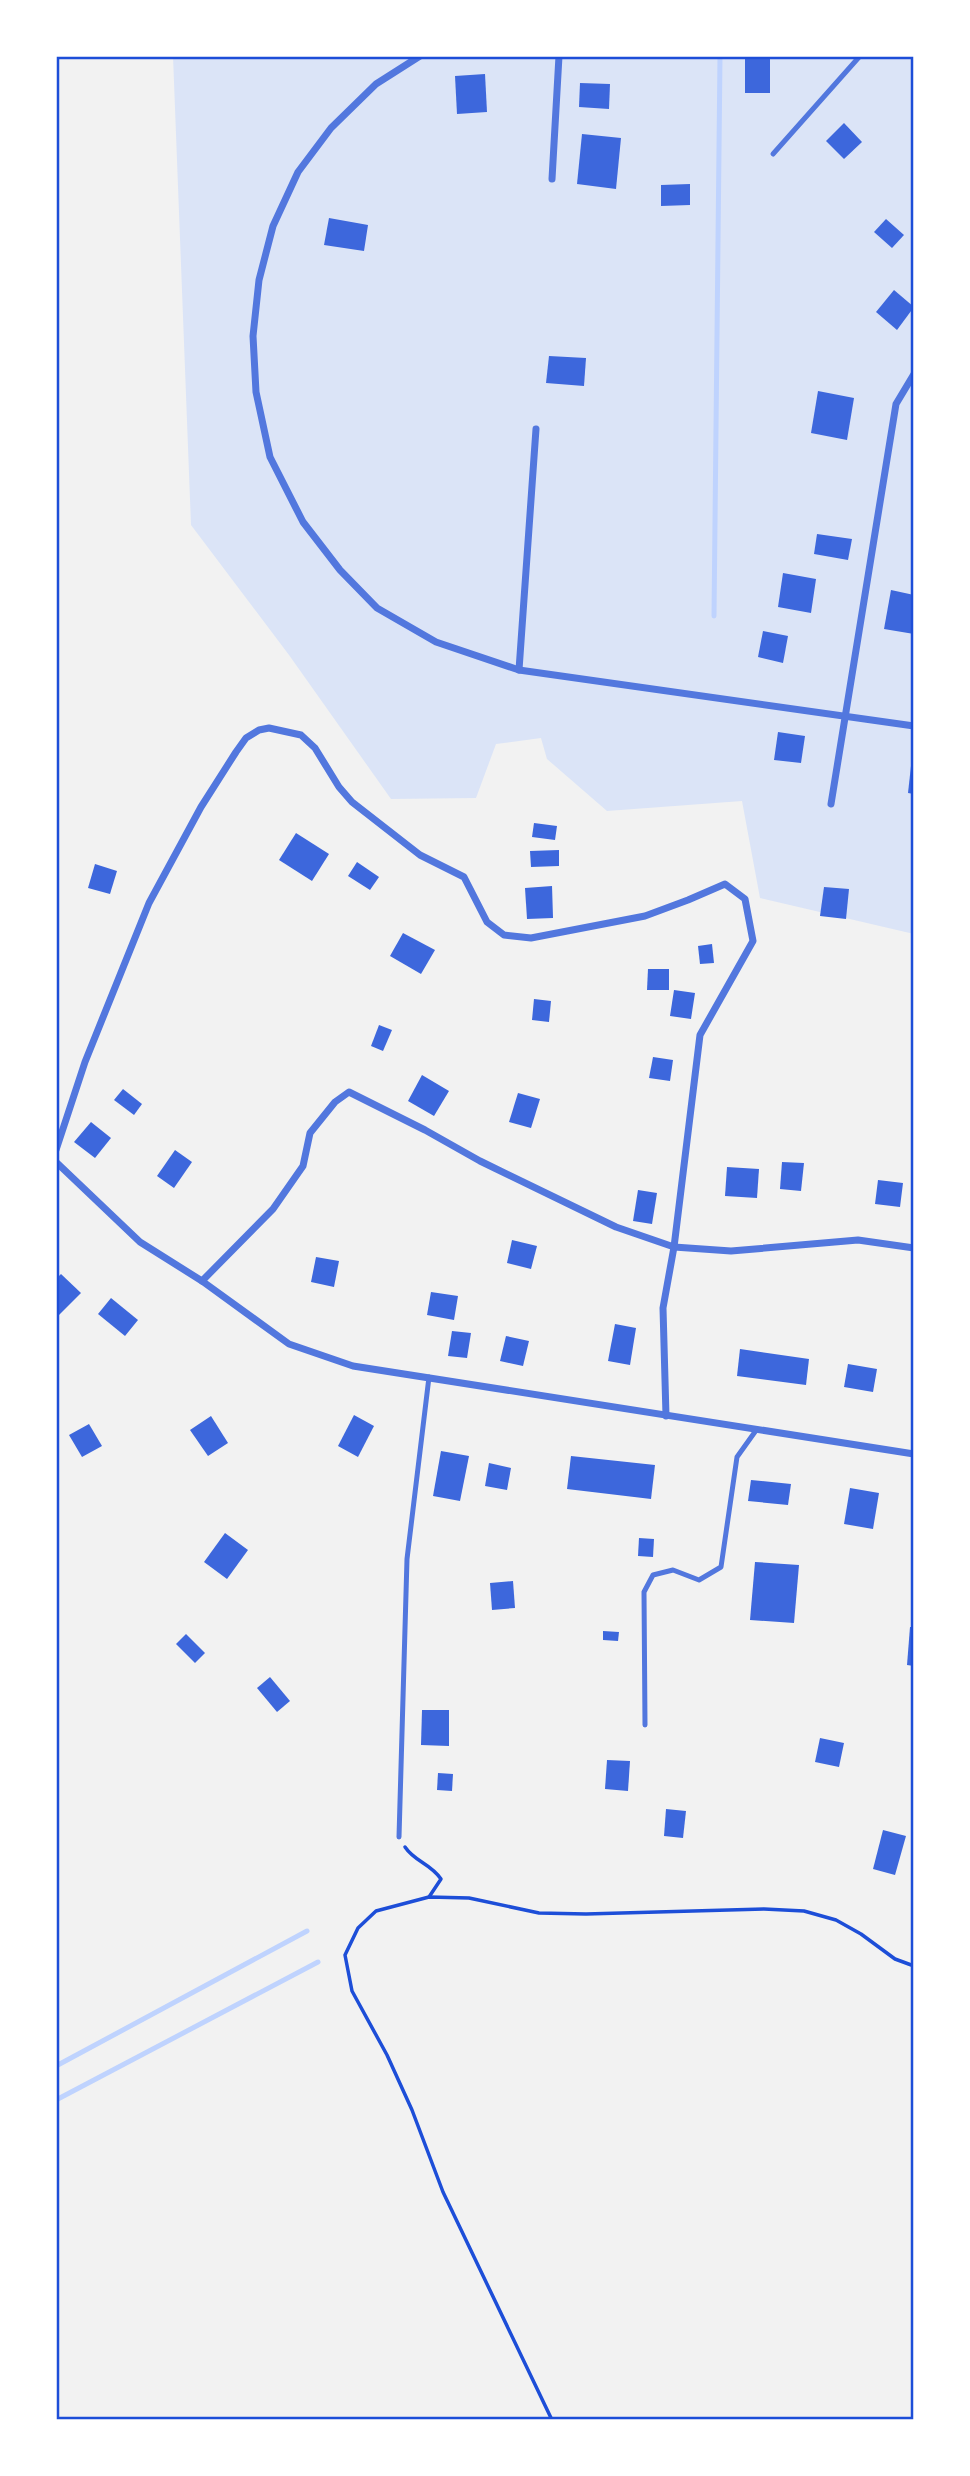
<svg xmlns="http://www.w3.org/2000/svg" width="970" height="2476" viewBox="0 0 970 2476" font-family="'Noto Sans',sans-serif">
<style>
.green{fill:#dbe4f7}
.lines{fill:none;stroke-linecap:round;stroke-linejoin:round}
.stream{stroke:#bfd3fe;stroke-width:5}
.building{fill:#3d67dc}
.path{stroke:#1d4ed8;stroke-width:3.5}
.service{stroke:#5277de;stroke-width:5}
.minor{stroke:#5277de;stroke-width:7}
.neatline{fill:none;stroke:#1d4ed8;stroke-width:2.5}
</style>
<rect width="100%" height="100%" fill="#f2f2f2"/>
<!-- green -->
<path class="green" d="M173,56H914V934L760,898L742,801L607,811L547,759L541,738L496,744L476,798L391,799L289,655L191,525Z"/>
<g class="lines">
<!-- stream -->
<g class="stream">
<path d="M714,616L720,56"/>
<path d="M56,2066L307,1931"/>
<path d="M56,2100L318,1962"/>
</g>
</g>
<!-- building -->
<g class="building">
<rect x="745" y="58" width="25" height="35"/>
<path d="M485,74L487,112L457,114L455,76Z"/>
<path d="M580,83L610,84L609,109L579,107Z"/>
<path d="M844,123L862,142L844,159L826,141Z"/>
<path d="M582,134L621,138L616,189L577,184Z"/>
<path d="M690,184V205L661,206V185Z"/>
<path d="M329,218L368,225L364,251L324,245Z"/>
<path d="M886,219L904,235L892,248L874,232Z"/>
<path d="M894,290L914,307L897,330L876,312Z"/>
<path d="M549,356L586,358L584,386L546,383Z"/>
<path d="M818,391L854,398L847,440L811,433Z"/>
<path d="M817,534L852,539L848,560L814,554Z"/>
<path d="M783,573L816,579L811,613L778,607Z"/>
<path d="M891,590L914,595V634L884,629Z"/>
<path d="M763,631L788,636L783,663L758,657Z"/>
<path d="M778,732L805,736L801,763L774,760Z"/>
<path d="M912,757H914V794L908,793Z"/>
<path d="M534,823L557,826L555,840L532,837Z"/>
<path d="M296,833L329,854L312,881L279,860Z"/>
<path d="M559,850V866L531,867L530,851Z"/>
<path d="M357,862L379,877L370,890L348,876Z"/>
<path d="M95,864L117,871L110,894L88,888Z"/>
<path d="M552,886L553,918L527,919L525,888Z"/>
<path d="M824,887L849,889L846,919L820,916Z"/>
<path d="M403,933L435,950L421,974L390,956Z"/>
<path d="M712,944L714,963L700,964L698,946Z"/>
<path d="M648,969H669V990H647Z"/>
<path d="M674,990L695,993L691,1019L670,1016Z"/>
<path d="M534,999L551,1001L549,1022L532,1020Z"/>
<path d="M379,1025L392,1030L383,1051L371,1046Z"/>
<path d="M653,1057L673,1060L670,1081L649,1078Z"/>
<path d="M422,1075L449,1091L434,1116L408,1101Z"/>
<path d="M123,1089L142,1104L134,1115L114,1100Z"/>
<path d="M518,1093L540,1099L531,1128L509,1122Z"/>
<path d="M91,1122L111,1138L95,1158L74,1142Z"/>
<path d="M175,1150L192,1162L174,1188L157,1176Z"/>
<path d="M782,1162L804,1163L801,1191L780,1189Z"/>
<path d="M727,1167L759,1169L757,1198L725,1196Z"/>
<path d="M878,1180L903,1183L900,1207L875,1204Z"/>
<path d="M638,1190L657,1193L652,1224L633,1221Z"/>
<path d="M512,1240L537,1246L531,1269L507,1263Z"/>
<path d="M316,1257L339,1261L334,1287L311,1282Z"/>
<path d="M61,1274L81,1293L56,1318V1279Z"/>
<path d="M431,1292L458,1296L454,1320L427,1315Z"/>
<path d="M111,1298L138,1320L125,1336L98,1314Z"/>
<path d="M615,1324L636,1328L630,1365L608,1361Z"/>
<path d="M452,1331L471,1333L467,1358L448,1356Z"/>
<path d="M506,1336L529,1341L523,1366L500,1361Z"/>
<path d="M740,1349L809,1359L806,1385L737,1376Z"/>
<path d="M848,1364L877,1369L873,1392L844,1387Z"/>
<path d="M354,1415L374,1426L358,1457L338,1446Z"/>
<path d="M211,1416L228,1443L208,1456L190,1430Z"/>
<path d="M89,1424L102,1446L82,1457L69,1435Z"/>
<path d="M441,1451L469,1456L460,1501L433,1496Z"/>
<path d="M571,1456L655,1465L651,1499L567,1489Z"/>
<path d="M489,1463L511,1468L507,1490L485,1486Z"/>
<path d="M751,1480L791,1484L788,1505L748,1501Z"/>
<path d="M850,1488L879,1493L873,1529L844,1524Z"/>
<path d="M225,1533L248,1550L227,1579L204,1562Z"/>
<path d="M639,1538L654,1539L653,1557L638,1556Z"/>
<path d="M755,1562L799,1565L794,1623L750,1620Z"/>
<path d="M513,1581L515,1608L492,1610L490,1583Z"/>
<path d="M910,1627H914V1666L907,1665Z"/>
<path d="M603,1631L619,1632L618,1641L603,1640Z"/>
<path d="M186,1634L205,1653L195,1663L176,1644Z"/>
<path d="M270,1677L290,1701L277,1712L257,1688Z"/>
<path d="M422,1710H449V1746L421,1745Z"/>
<path d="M820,1738L844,1743L839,1767L815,1762Z"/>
<path d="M607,1760L630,1761L628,1791L605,1789Z"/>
<path d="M438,1773L453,1774L452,1791L437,1790Z"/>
<path d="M666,1809L686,1811L683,1838L664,1836Z"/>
<path d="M883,1830L906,1836L895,1875L873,1869Z"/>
</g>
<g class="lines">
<!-- path -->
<g class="path">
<path d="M405,1847C415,1862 430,1863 441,1879L429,1897"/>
<path d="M552,2420L443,2192L412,2110L387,2055L352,1991L345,1955L358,1928L376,1911L429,1897L469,1898L539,1913L586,1914L764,1909L804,1911L836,1920L861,1934L895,1959L914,1966"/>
</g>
<!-- service -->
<g class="service">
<path d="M773,154L860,56"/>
<path d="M645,1725L644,1592L653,1575L673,1570L699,1580L721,1567L737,1457L757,1429"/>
<path d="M399,1837L407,1559L429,1377"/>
</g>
<!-- minor -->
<g class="minor">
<path d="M420,56L376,84L331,128L298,172L273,226L259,280L253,336L256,392L270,457L303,522L340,570L377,608L436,642L519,670L914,726"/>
<path d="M552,179L559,56"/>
<path d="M519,670L536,429"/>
<path d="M831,804L896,404L914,374"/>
<path d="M56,1150L85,1062L149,903L201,807L236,752L246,738L259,730L269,728L301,735L315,748L339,787L352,802L420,855L464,877L487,922L504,935L531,938L645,916L688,900L725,884L745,899L753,941L700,1035L674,1247L663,1308L666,1416"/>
<path d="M56,1162L140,1242L202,1281L289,1344L353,1366L914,1454"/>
<path d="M202,1281L273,1209L303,1166L310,1133L335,1102L349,1092L425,1130L480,1161L616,1227L674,1247L731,1251L858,1240L914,1248"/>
</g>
</g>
<!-- border -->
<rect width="970" height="2476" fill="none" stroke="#ffffff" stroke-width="116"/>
<rect x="58" y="58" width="854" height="2360" class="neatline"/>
</svg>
